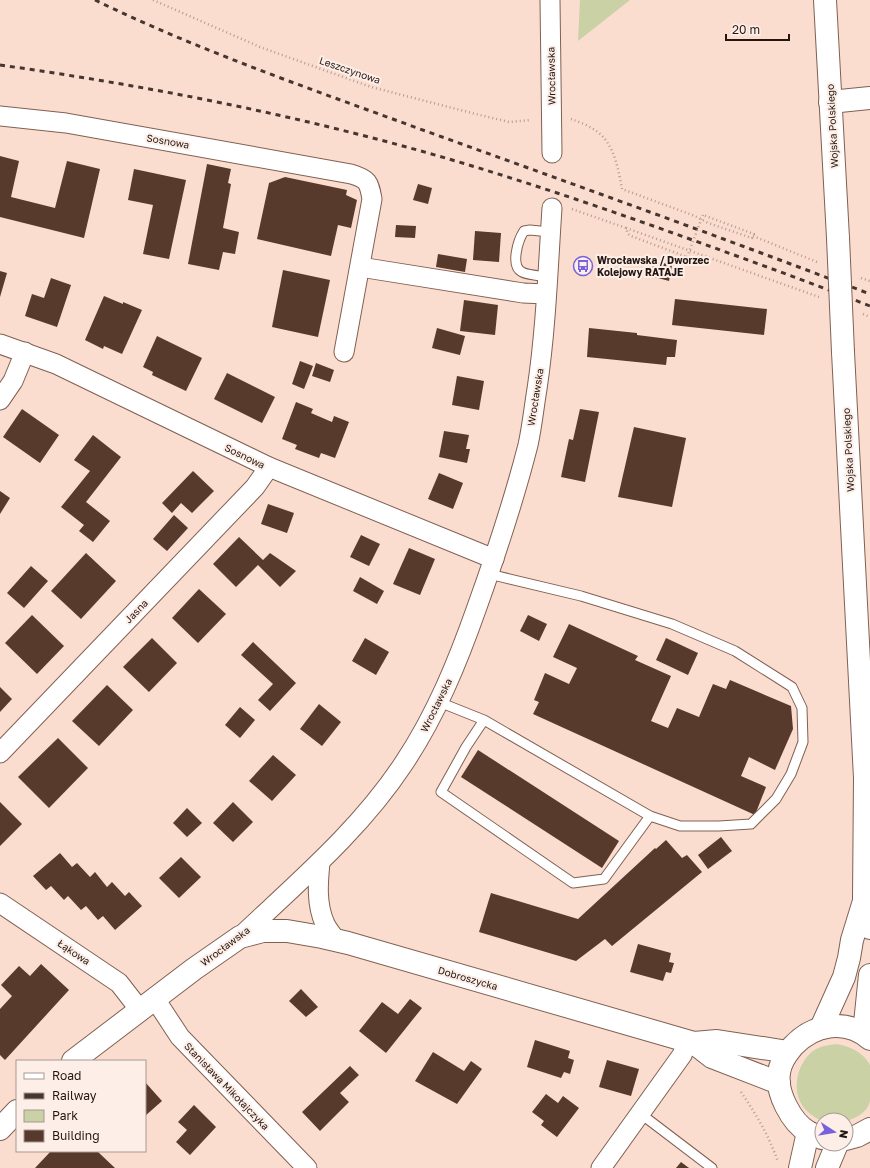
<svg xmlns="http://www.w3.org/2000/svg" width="870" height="1168" viewBox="0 0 870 1168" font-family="'Golos Text',sans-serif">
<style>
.green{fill:#c9d1a5}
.building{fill:#573a2c}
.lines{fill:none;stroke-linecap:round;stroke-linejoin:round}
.lane-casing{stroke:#806052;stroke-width:11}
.street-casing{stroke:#806052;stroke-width:21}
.secondary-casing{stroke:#806052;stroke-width:24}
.path{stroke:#b39b90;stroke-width:2.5;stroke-dasharray:1 3;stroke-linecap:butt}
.lane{stroke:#fff;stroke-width:9}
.street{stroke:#fff;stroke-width:19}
.secondary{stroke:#fff;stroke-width:22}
.rail{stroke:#46362f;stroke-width:3;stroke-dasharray:5 5;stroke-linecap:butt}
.secondary-bridge-casing{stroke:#806052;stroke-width:24;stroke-linecap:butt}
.path-bridge{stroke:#b39b90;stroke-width:2.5;stroke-dasharray:1 3;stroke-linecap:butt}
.secondary-bridge{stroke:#fff;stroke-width:22}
.labels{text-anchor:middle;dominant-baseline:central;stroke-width:4;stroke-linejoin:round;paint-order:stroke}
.street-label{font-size:10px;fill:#241711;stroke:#fdeee8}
.poi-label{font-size:10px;font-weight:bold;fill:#241711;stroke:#fdeee8;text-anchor:start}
</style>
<rect width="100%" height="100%" fill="#fbddd0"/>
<!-- green -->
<g class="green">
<path d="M580,0H630L578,41Z"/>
<path d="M837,1044C851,1047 863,1052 870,1065C870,1075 870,1093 870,1101C868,1112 855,1119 846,1121V1120C838,1120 828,1121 821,1120C816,1119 812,1115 808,1112C790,1096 795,1065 813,1051C820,1046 829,1045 837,1044Z"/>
</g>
<!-- building -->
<g class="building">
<path d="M0,156L19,161L11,197L55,208L67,161L100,169L84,238L0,217Z"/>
<path d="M207,164L231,169L228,183L231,184L223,228L239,232L235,254L223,252L219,270L188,264Z"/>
<path d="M134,169L186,180L169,259L143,254L153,205L128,200Z"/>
<path d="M285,177L347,190L346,195L357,200L351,228L338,225L331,256L257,239L269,183Z"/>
<path d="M418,184L432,188L428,204L413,200Z"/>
<path d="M396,225L416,226L415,238L395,237Z"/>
<path d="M475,231L501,233L499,262L473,260Z"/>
<path d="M438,254L467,259L465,272L436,267Z"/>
<path d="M654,261L672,265L669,281L651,276Z"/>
<path d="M283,270L330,280L318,337L272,327Z"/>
<path d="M0,271L7,273L0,297Z"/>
<path d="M51,278L71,285L57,327L25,316L32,294L44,298Z"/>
<path d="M104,296L123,304V302L142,310L122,354L104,346L103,349L85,340Z"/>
<path d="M675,299L767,309L764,335L672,325Z"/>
<path d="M464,300L498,305L495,335L460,331Z"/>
<path d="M437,328L465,336L460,355L432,348Z"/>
<path d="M589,328L637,333V335L677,340L675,357H667L666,365L587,357Z"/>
<path d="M157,336L202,358L186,391L152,375L153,372L143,367Z"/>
<path d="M300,361L313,366L304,389L292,384Z"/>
<path d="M316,363L334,370L330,382L312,376Z"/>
<path d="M227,373L275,397L262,423L214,399Z"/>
<path d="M457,376L484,381L479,410L452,405Z"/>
<path d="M296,402L313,409L311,413L332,422L334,416L349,422L335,458L321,453L319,458L295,449L297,445L282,439Z"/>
<path d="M22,409L59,435L40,463L3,437Z"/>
<path d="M580,409L599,412L585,482L561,477L569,439L573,440Z"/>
<path d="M634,427L686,438L672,507L618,497Z"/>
<path d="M444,431L469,435L466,449H470L467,463L439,457Z"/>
<path d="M93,435L121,457L86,502L110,521L93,542L79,531L84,525L61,507L90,471L74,460Z"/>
<path d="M193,471L214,491L192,513L181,503L172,513L162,503Z"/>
<path d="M439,473L463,483L453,509L428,499Z"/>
<path d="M0,491L10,498L0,514Z"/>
<path d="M268,504L294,513L287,533L261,524Z"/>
<path d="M174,515L188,528L167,551L153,539Z"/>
<path d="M361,535L380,544L369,566L350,557Z"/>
<path d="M239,537L263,560L270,553L296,571L280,587L258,565L236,587L213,564Z"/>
<path d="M409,548L435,559L420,595L393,584Z"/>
<path d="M86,553L116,581L81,619L51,591Z"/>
<path d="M31,566L48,581L24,608L7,593Z"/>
<path d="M360,577L384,591L377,604L353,591Z"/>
<path d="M199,589L226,614L198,643L172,618Z"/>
<path d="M32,615L64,646L37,674L5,643Z"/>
<path d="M528,615L547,624L539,641L520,631Z"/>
<path d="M569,624L638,656L635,660L671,676L651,721L668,728L677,708L699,717L713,684L726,689L730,680L791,706L793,729L775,770L749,757L741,776L766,787L755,815L533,714L539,702L534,700L545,673L569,684L577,668L553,657Z"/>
<path d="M152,638L177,663L149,692L123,667Z"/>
<path d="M365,638L389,652L376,675L352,661Z"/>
<path d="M666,638L698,653L688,675L656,660Z"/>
<path d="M253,642L296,683L270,711L258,700L273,684L241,655Z"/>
<path d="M107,685L133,710L99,746L72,721Z"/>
<path d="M0,687L12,699L0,712Z"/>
<path d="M319,704L341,722L322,746L300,729Z"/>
<path d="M240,707L255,720L240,738L225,725Z"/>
<path d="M58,738L88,768L49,808L18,777Z"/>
<path d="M478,750L619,841L602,868L461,777Z"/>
<path d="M273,755L296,775L272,801L249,781Z"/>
<path d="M0,802L22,824L0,846Z"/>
<path d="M233,802L253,822L233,842L213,823Z"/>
<path d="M187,808L202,823L187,837L173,823Z"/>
<path d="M721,837L732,851L708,869L698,855Z"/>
<path d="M666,840L682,858L687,855L702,872L612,946L605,939L576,961L479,932L491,893L578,919L655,848L656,849Z"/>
<path d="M60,853L72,867L77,863L90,877L95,872L107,887L112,882L125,896L129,892L142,906L115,930L103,916L98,920L86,906L81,910L68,896L64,900L51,886L46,890L33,876Z"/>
<path d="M181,857L201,877L179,898L159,878Z"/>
<path d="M638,944L671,953L669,962L674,963L671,973L666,972L663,981L630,972Z"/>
<path d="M41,964L69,990L5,1060L0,1055V1009L12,996L1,985L19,966L30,976Z"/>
<path d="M301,989L318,1007L306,1017L289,1001Z"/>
<path d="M410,999L422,1008L386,1053L359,1031L382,1002L398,1014Z"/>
<path d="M535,1040L570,1051L568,1058L574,1060L570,1074L564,1072L561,1078L527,1067Z"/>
<path d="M433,1052L464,1071L471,1061L482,1069L457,1104L415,1081Z"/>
<path d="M607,1060L639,1069L631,1096L599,1087Z"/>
<path d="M350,1066L359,1075L340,1093L349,1102L320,1131L302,1112Z"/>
<path d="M145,1082L162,1101L145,1116Z"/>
<path d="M546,1094L558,1103L563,1096L579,1108L557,1137L541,1125L544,1121L532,1112Z"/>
<path d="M194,1105L216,1127L190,1155L176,1142L187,1130L178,1122Z"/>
<path d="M51,1151H97L115,1168H35Z"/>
<path d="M681,1162L689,1168H676Z"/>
</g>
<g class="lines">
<!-- lane casing -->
<g class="lane-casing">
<g id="lane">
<path d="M548,277C542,276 527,275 522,272C510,266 518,240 524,231L530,230L550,232"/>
<path d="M489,574L581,596L672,624L735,651L792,687L802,708L803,742L791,774L776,799L751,824L719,826H680L650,816"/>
<path d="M439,702L484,720L650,816L604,879L573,883L441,792L466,747L484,720"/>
<path d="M641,1114L712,1168"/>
</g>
</g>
<!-- street casing -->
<g class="street-casing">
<g id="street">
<path d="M550,0L552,153"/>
<path d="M0,116L66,123L351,174C368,179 369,182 372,199L344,352"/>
<path d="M360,267L523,293L546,294"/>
<path d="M0,344L56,364L269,467L494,559"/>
<path d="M0,400L13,381L25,352"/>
<path d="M0,753L255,487L269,467"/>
<path d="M320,862C318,883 316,904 325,924C328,930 332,935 336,940"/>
<path d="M0,903L119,983L140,1010"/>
<path d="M240,937C298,882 360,830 404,763C436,715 458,661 477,607C496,554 514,500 528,445C532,427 534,407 537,389C546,329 548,268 552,208"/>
<path d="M155,999L180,1037L307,1168"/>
<path d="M601,1168L682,1055L688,1041"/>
</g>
</g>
<!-- secondary casing -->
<g class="secondary-casing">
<g id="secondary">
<path d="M825,0L838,238"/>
<path d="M830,102L870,98"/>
<path d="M843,352L865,778L864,900L870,928"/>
<path d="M821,1028L844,977L849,958L852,940L864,901"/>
<path d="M864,1033L870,975"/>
<path d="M694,1043L712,1057L779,1083"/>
<path d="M73,1061L194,969L240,937L263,931H287L322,937L348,943L694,1043L717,1041L788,1052"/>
<path d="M0,1129L17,1111"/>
<path d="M822,1138C817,1136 812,1134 808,1132C798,1126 791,1116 786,1106C781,1096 777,1085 779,1073C780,1063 786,1054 793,1046C814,1024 846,1018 870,1039"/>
<path d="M846,1139L857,1136L870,1129"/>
<path d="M800,1168L808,1132"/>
<path d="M827,1168L837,1144"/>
</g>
</g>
<!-- path -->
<g class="path">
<path d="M153,0L260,47L371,87L476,114L509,122L531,120"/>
<path d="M571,119C582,123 595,128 603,137C615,149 619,173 622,189L695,216L708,223L752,238L754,234L703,215"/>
<path d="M572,209L626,228L628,234L631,236L687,257"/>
<path d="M626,228L819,297"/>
<path d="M753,236L817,262"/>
<path d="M861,278L870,281"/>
<path d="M863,314L870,317"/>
<path d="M741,1092C756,1114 769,1136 778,1162"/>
</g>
<!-- lane -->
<use href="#lane" class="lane"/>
<!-- street -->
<use href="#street" class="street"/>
<!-- secondary -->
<use href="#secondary" class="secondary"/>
<!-- rail -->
<g class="rail">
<path d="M95,0C200,51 311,89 420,129C570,183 721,237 870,294"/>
<path d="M0,65C120,82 240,104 357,134C469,162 578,199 687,238C748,260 809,282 870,306"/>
</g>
<!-- secondary-bridge casing -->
<g class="secondary-bridge-casing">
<path id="secondary-bridge" d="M838,238L843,352"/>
</g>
<!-- path-bridge -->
<path class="path-bridge" d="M687,257L703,215"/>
<!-- secondary-bridge -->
<use href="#secondary-bridge" class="secondary-bridge"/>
</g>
<!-- icons -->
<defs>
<g id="bus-ring" transform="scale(1)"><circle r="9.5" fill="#fdeee8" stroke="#7761dc" stroke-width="1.5"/><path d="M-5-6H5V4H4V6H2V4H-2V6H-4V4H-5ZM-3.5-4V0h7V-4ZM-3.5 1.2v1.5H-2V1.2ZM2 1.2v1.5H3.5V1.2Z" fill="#7761dc"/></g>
</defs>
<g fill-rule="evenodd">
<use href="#bus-ring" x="583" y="266"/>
</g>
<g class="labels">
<!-- street labels -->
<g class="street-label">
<text transform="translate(350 70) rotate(19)">Leszczynowa</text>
<text transform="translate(551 76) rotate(-91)">Wrocławska</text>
<text transform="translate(832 126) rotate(-93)">Wojska Polskiego</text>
<text transform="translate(168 141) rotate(10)">Sosnowa</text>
<text transform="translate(535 397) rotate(-81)">Wrocławska</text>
<text transform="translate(848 450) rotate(-93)">Wojska Polskiego</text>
<text transform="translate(245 456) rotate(26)">Sosnowa</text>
<text transform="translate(136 611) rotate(-46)">Jasna</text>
<text transform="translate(436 705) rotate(-64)">Wrocławska</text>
<text transform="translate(225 946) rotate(-37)">Wrocławska</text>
<text transform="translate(74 952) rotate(34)">Łąkowa</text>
<text transform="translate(468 978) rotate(16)">Dobroszycka</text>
<text transform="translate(227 1086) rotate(46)">Stanisława Mikołajczyka</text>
</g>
<!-- poi labels -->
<g class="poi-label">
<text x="597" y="260">Wrocławska / Dworzec<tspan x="597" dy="12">Kolejowy RATAJE</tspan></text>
</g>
</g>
<!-- legend -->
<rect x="16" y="1060" width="130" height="92" fill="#fdeee8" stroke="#a69892"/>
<rect x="24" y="1073" width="20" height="6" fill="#ffffff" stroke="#a69892"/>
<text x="52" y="1080" font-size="12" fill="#241711">Road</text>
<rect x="24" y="1093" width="20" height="6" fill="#46362f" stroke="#a69892"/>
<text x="52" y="1100" font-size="12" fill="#241711">Railway</text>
<rect x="24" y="1110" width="20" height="12" fill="#c9d1a5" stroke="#a69892"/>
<text x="52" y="1120" font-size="12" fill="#241711">Park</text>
<rect x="24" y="1130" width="20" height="12" fill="#573a2c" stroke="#a69892"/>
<text x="52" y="1140" font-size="12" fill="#241711">Building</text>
<!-- north arrow -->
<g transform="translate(834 1132) rotate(102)"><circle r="19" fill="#fdeee8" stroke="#a69892"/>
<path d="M0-3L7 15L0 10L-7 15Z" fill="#7761dc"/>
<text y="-6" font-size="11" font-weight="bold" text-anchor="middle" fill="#241711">N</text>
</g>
<!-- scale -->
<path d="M726 34v6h63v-6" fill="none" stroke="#241711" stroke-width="2"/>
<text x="732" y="34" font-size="12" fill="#241711" stroke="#fdeee8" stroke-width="3" paint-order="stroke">20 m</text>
</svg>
